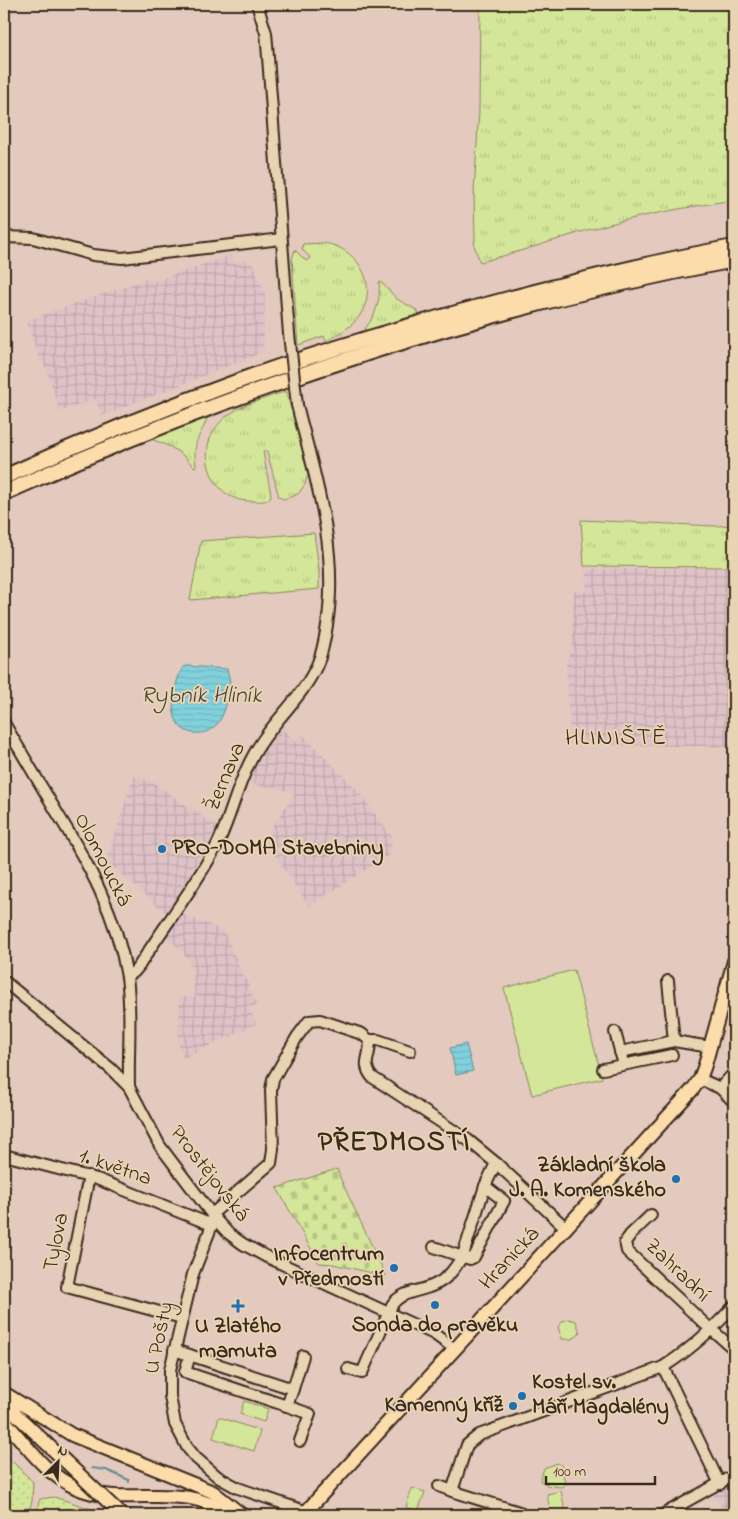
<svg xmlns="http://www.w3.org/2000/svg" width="738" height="1519" viewBox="0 0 738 1519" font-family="'Indie Flower',sans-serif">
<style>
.industrial{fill:url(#industrial-grid)}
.grass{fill:url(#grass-tufts);stroke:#88885c}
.cemetery{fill:url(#cemetery-stones);stroke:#88885c}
.park{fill:#d4e69a;stroke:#88885c}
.garden{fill:url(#garden-dots);stroke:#88885c}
.water{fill:url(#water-rules);stroke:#658e91}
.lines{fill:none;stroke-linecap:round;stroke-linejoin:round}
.stream{stroke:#658e91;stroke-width:2}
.minor-casing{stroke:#3b2a1e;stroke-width:14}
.major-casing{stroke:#3b2a1e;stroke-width:16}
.highway-casing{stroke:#3b2a1e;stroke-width:18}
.minor{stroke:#e8d3b2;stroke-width:10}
.major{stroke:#fddcac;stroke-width:12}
.highway{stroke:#fddcac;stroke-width:14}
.minor-bridge-casing{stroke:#3b2a1e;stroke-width:14;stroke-linecap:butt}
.major-bridge-casing{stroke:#3b2a1e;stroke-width:16;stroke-linecap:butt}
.minor-bridge{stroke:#e8d3b2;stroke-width:10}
.major-bridge{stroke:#fddcac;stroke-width:12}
.poi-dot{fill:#1f6fb2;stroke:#e8d3b2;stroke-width:2}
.labels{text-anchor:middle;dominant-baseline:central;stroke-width:4;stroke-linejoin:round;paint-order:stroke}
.street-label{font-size:22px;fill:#3b2a1e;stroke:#e8d3b2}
.poi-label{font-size:22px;font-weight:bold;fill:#3b2a1e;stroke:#e8d3b2;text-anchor:end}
.water-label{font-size:24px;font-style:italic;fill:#46433b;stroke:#e8d3b2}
.neighbourhood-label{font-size:24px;letter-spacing:1px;fill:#3b2a1e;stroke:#e8d3b2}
.district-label{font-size:28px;font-weight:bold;letter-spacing:1px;fill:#3b2a1e;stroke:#e8d3b2}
</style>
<defs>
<pattern id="industrial-grid" width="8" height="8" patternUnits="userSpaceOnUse" patternTransform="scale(1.25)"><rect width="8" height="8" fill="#dfc2c7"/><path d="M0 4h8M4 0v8" fill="none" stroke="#c0a7aa"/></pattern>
<pattern id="grass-tufts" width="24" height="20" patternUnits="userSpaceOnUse" patternTransform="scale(1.25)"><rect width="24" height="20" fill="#d4e69a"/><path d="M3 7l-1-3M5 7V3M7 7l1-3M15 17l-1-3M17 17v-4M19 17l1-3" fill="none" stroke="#b7c584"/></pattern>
<pattern id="cemetery-stones" width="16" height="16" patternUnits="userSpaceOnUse" patternTransform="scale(1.25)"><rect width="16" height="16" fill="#d4e69a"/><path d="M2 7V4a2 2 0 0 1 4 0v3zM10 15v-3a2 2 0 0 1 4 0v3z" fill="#b7c584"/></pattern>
<pattern id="garden-dots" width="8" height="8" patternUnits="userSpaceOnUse" patternTransform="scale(1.25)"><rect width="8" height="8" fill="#d4e69a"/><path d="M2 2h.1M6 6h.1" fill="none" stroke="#b7c584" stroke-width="1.8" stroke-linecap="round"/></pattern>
<pattern id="water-rules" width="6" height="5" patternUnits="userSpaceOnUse" patternTransform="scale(1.25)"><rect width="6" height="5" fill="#81d1dd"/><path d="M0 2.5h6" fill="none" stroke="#70b4bd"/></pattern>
</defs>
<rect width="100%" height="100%" fill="#e3c9be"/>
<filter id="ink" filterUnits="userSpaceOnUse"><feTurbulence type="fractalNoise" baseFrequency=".02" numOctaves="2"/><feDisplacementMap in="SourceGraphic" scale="10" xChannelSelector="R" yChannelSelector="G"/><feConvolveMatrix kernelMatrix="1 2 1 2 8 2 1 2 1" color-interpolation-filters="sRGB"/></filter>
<g filter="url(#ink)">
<!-- industrial -->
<g class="industrial">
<path d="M231,255L234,264L243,260L254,265L265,294L263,352L102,416L95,399L60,412L43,360L40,361L26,321L150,278L152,282Z"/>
<path d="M734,568V747L570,744L566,662L572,648L574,591L586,592L587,569Z"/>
<path d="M272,718L295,741L303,735L358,791L393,838L390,854L309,906L265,840L269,831L295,793L273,787L260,786L238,779L244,758Z"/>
<path d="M134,776L154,783L219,828L166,913L106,861Z"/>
<path d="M181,914L223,930L257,1005L250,1008L256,1024L183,1058L178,1041L180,997H195L193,974L188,960L181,949L165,937Z"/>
<path d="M734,1482V1515H727L714,1495Z"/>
</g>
<!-- grass -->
<g class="grass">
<path d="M480,4H734V200C686,207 637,216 591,229C554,240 517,253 480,262L474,245L475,239L474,193L479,111Z"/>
<path d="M323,243C357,247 380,284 360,315C352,327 338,335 326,341L324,336L298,345L292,259L295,250L306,261L310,258L302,249L303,244Z"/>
<path d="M379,282H381L397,299L418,311V314L366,331L365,329C376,315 381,300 379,282Z"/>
<path d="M286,391L291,409L294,411L308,474L305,484L299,493L294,496L284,499L279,497L267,451L263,452L271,495C269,503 259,501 252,501C213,503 194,453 218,425C234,405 263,400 286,391Z"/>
<path d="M208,417C200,437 192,441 196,466L194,467C183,453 170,445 153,440V438Z"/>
<path d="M581,520L715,526L734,525V567L584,566Z"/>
<path d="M314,533L319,569V589L190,600L201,541Z"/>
</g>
<!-- cemetery -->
<path class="cemetery" d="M337,1169L341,1180L386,1276L333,1264L319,1263L277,1188Z"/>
<!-- park -->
<g class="park">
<path d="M574,970L602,1078L532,1095L504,988Z"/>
<path d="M569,1319L576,1321L580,1333C574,1339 571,1340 562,1339L558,1327L563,1321Z"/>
<path d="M244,1401L268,1409L264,1422L240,1414Z"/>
<path d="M219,1417L260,1431L254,1451L213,1438Z"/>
<path d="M558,1463L562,1466L565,1485L561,1487L546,1485V1482L540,1481L544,1468Z"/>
<path d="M412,1488L425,1492L418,1511L406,1507Z"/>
<path d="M561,1491L566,1515H551L547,1494Z"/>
</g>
<!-- garden -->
<g class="garden">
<path d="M4,1453L33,1482L32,1501L28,1515H4Z"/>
<path d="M54,1497L102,1512L105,1515H35L40,1499Z"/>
</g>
<!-- water -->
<g class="water">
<path d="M187,666L227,669C228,674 230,679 230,684C230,694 224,717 217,724C213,729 206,733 200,733C178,735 171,716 174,697C176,686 177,677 183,667Z"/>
<path d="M466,1044L473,1071L456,1075L450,1048Z"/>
</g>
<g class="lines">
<!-- stream -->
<g class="stream">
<path d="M92,1468L106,1470L129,1480V1482"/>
<path d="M129,1509L132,1512L164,1511L195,1515"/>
</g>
<!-- minor casing -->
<g class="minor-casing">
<g id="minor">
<path d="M257,4L266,33L267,44L289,334"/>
<path d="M4,237L33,238L93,255L122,258L281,239"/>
<path d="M4,723C21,752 39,782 56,811C88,863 117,915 127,977C132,1013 128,1050 129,1087"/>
<path d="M127,976L134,972L139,966C164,926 195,887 217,845C231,817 237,785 252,758C269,724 302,699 317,665C323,652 325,638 327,625C339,549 315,477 297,405"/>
<path d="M4,981L110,1068L129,1087L160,1146L216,1220L228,1233L243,1244L267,1257L434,1334L455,1349"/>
<path d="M668,981L674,1041"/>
<path d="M615,1032L622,1058"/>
<path d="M369,1040C373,1054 360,1062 372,1077L468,1140L496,1163L566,1228"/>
<path d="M620,1052L674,1041L710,1047"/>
<path d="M603,1069L672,1055"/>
<path d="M700,1079L720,1088L734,1102"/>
<path d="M720,1088L734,1073"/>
<path d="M4,1155L97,1179L212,1225"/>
<path d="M89,1176L67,1287L182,1318"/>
<path d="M212,1214L271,1163L273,1149L271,1090L273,1079L297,1037L309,1021L320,1020L362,1034L369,1040H378L410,1051"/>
<path d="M651,1215L631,1234L625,1242L627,1251L706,1325L734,1349"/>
<path d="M216,1220L212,1225L193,1274L170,1370V1396L175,1424L187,1447L196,1458L218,1477L238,1488L316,1515"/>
<path d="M434,1247L457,1255"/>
<path d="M464,1252L485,1186L496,1163"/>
<path d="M466,1258L470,1259L474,1257L504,1201L485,1186"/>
<path d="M174,1350L293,1389L287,1406L310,1414L300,1441"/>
<path d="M190,1355L185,1372L287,1406"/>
<path d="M663,1367L720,1484"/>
<path d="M348,1369L362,1373L392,1305C401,1291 420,1292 434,1285C446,1280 453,1271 460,1260"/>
<path d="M293,1389L303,1356"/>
<path d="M439,1486L452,1491"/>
<path d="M519,1512L452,1491L467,1445L479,1435L663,1367C690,1350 712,1330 734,1306"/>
<path d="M662,1515L734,1475"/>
</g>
</g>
<!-- major casing -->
<g class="major-casing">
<g id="major">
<path d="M4,1393L72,1435L213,1492L242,1515"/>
<path d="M4,1403L45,1442"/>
<path d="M4,1420C25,1444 46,1475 77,1488C127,1509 182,1479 229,1515"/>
<path d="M303,1515L693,1089L700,1079L705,1065L734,961"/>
</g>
</g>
<!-- highway casing -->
<g class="highway-casing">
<g id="highway">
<path d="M4,477C83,441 164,408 247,378C341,344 438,317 535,292C601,275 667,259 734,247"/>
<path d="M4,493C237,388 482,307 734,260"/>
</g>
</g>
<!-- minor -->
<use href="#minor" class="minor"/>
<!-- major -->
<use href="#major" class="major"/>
<!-- highway -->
<use href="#highway" class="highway"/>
<!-- minor-bridge casing -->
<g class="minor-bridge-casing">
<path id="minor-bridge" d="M289,334L297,405"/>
</g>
<!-- major-bridge casing -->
<g class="major-bridge-casing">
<path id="major-bridge" d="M45,1442L122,1515"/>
</g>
<!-- minor-bridge -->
<use href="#minor-bridge" class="minor-bridge"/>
<!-- major-bridge -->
<use href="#major-bridge" class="major-bridge"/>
</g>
</g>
<!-- markers -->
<g class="poi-dot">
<circle cx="162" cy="849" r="5"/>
<circle cx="676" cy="1179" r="5"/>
<circle cx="394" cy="1268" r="5"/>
<circle cx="435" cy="1305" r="5"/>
<path d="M235.5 1298.5h5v5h5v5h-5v5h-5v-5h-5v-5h5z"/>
<circle cx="522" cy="1396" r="5"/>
<circle cx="513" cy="1406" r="5"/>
</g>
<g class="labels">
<!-- street labels -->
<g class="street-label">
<text transform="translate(226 777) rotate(-67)">Žernava</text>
<text transform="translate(102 860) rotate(63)">Olomoucká</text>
<text transform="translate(115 1168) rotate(19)">1. května</text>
<text transform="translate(209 1174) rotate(52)">Prostějovská</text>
<text transform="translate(57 1242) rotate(-79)">Tylova</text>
<text transform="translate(510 1259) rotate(-47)">Hranická</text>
<text transform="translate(677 1271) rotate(44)">Zahradní</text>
<text transform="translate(160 1338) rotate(-78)">U Pošty</text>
</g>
<!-- poi labels -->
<g class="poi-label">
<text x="172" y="849" text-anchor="start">PRO-DOMA Stavebniny</text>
<text x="666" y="1166">Základní škola<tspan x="666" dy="25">J. A. Komenského</tspan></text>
<text x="384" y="1255">Infocentrum<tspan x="384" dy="25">v Předmostí</tspan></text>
<text x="435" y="1326" text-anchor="middle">Sonda do pravěku</text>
<text x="238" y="1327" text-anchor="middle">U Zlatého<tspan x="238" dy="25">mamuta</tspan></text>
<text x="532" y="1383" text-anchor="start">Kostel sv.<tspan x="532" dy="25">Máří Magdalény</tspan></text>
<text x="503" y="1406">Kamenný kříž</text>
</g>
<!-- water labels -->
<g class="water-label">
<text x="201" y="696">Rybník Hliník</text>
</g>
<!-- neighbourhood labels -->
<g class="neighbourhood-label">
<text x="616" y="738">HLINIŠTĚ</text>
</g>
<!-- district labels -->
<g class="district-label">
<text x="394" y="1143">PŘEDMOSTÍ</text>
</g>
</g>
<!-- margin -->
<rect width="738" height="1519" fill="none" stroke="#e8d3b2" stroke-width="20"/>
<rect x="10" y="10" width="718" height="1499" fill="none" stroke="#3b2a1e" stroke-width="2" filter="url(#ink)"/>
<!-- north arrow -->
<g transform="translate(58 1462) rotate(24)" stroke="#e8d3b2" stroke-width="4" paint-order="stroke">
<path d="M0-4L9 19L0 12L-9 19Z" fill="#3b2a1e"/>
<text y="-8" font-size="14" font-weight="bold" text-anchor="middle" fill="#3b2a1e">N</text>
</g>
<!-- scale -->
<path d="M546 1476v8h109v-8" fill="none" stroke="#3b2a1e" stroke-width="2.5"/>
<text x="553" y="1476" font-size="15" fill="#3b2a1e" stroke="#e8d3b2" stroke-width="4" paint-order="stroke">100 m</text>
</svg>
